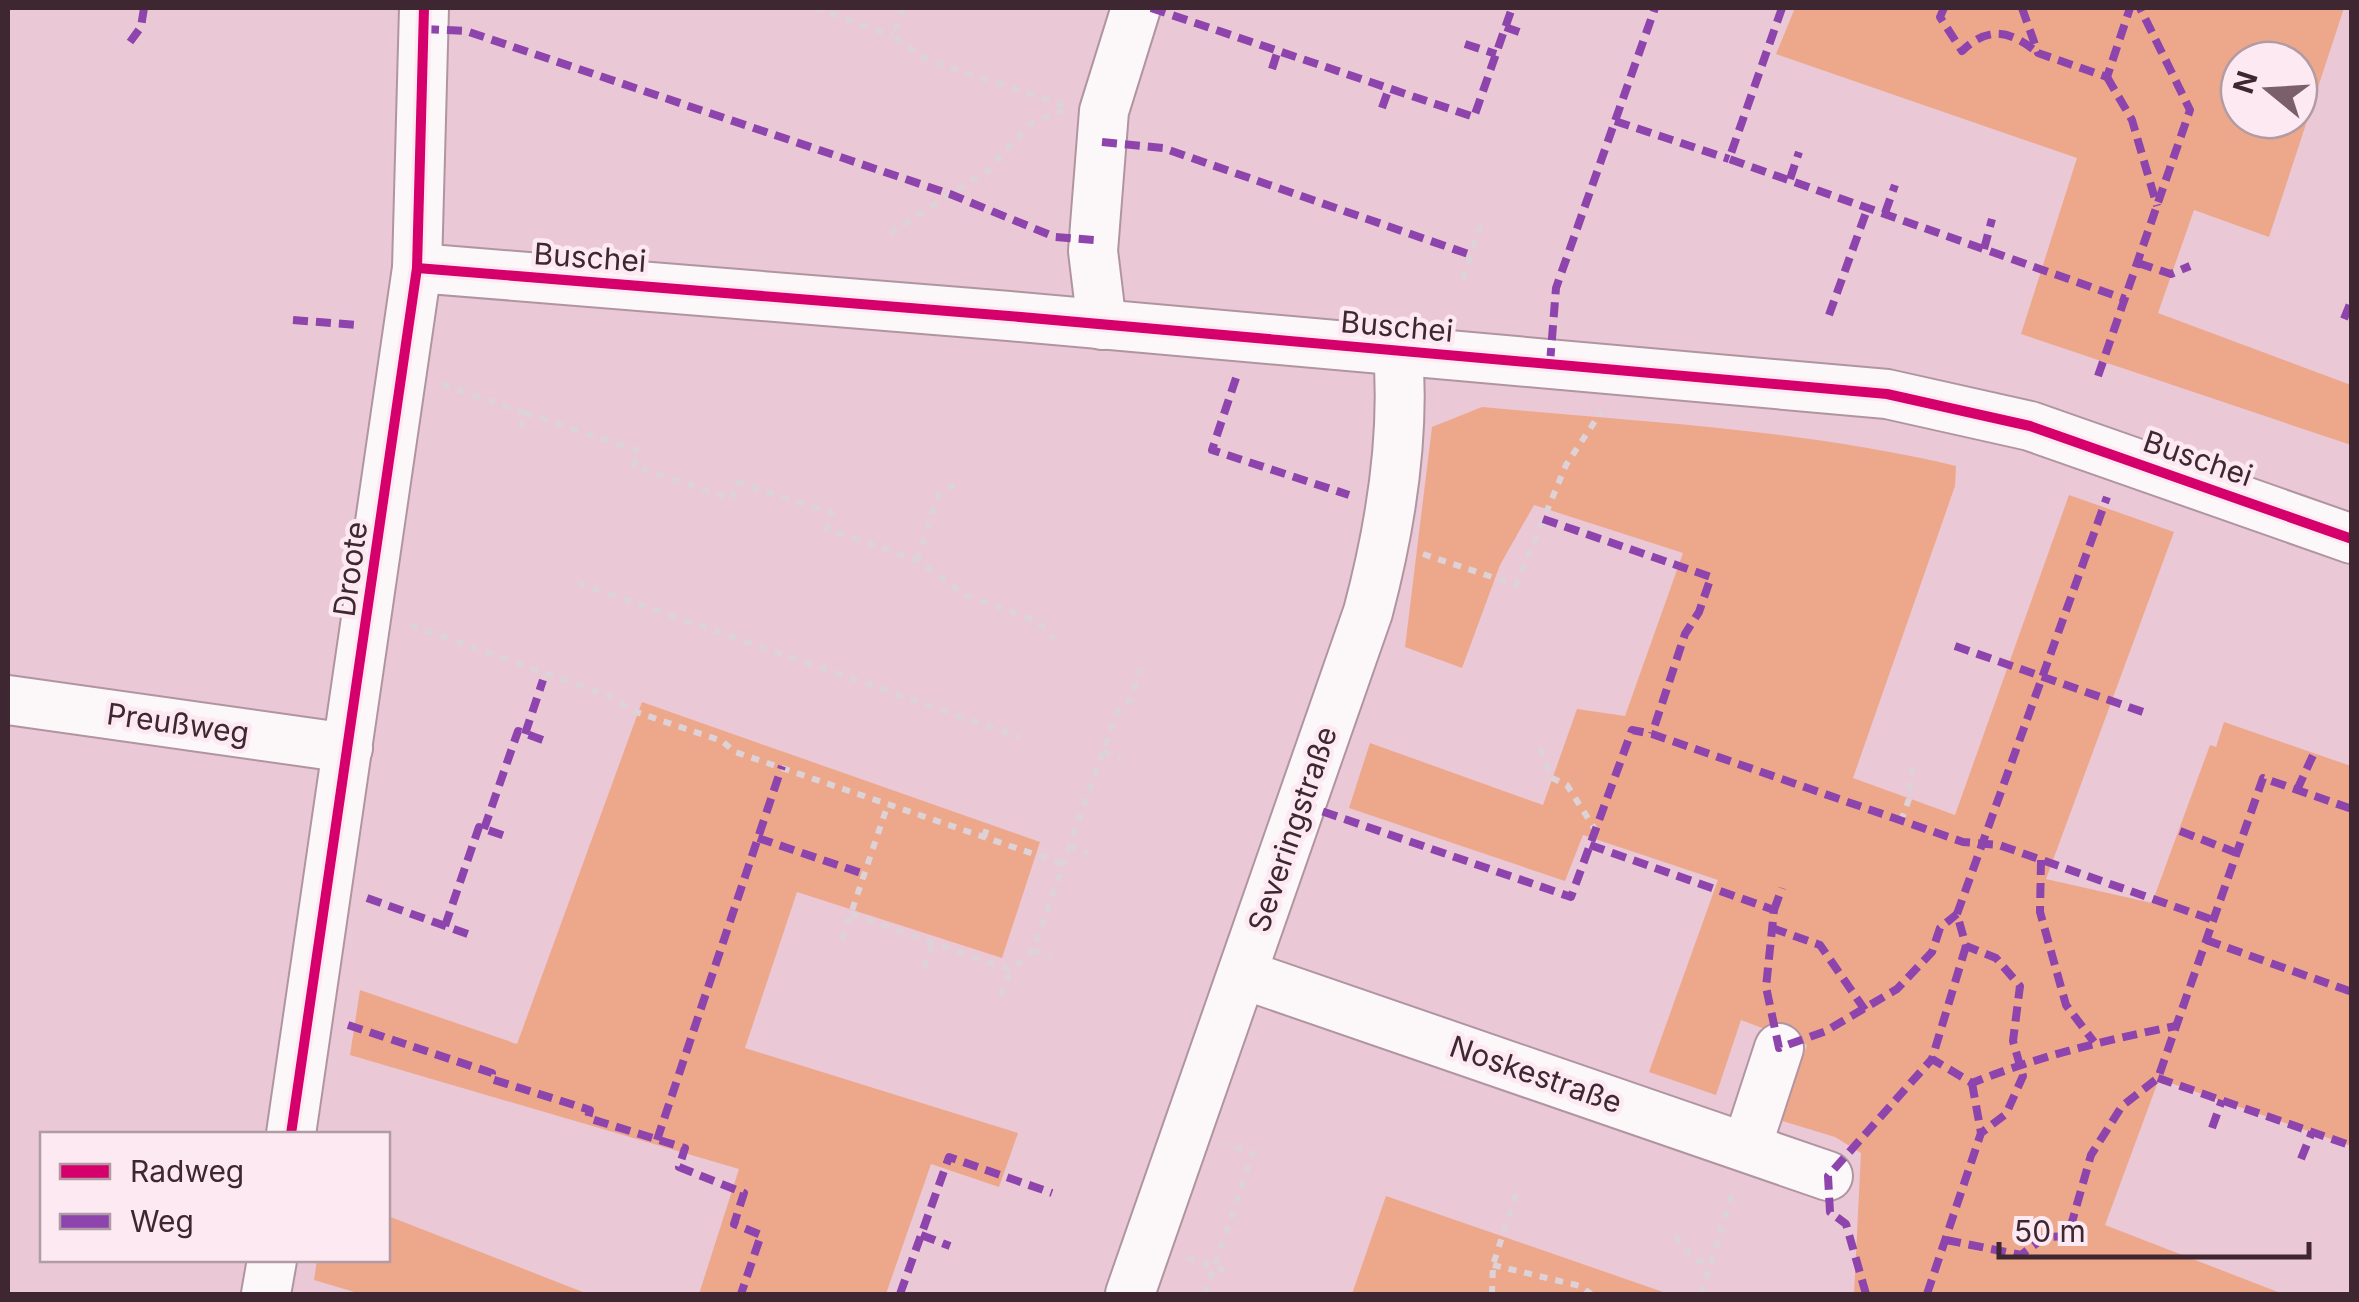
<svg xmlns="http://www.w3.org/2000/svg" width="2359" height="1302" viewBox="0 0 2359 1302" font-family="Inter,sans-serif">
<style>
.green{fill:#eda88b;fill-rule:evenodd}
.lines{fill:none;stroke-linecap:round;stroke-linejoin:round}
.minor-casing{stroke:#b095a1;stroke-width:52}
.path{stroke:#ddd2d8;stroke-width:6;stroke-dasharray:8 8;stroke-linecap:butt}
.minor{stroke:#fcf7f9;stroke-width:48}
.quiet{stroke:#8e44ad;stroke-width:8;stroke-dasharray:15 8;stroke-linecap:butt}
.cycleway-casing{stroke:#fde9f1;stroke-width:16}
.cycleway{stroke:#d6006c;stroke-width:10}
.labels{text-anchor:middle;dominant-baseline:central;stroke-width:9;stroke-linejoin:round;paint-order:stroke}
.street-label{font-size:30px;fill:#3f2731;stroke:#fde9f1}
</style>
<rect width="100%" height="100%" fill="#eac8d6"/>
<!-- green -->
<g class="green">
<path d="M1795,8H2344L2269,237L2194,210L2158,313L2351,385V445L2021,334L2077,158L1776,54ZM2299,60V120H2239V60Z"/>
<path d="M1482,407C1640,422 1801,429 1956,466L1955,486L1853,778L1955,815L2069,495L2174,532L2046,879L2152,903L2210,745L2216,747L2224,722L2351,766V1146L2159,1079L2105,1225L2283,1294H1854L1861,1153L1835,1137L1779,1120L1807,1045L1741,1020L1716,1095L1649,1072L1718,880L1583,835L1565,881L1349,808L1370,743L1543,805L1577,709L1625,716L1683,553L1534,505L1500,565L1462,668L1405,647L1432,427Z"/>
<path d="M642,702L1040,842L1002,958L797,892L745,1048L1018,1133L999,1187L931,1164L886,1294H699L739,1169L350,1055L360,990L517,1044Z"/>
<path d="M1386,1196L1669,1294H1352Z"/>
<path d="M388,1216L588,1294H361L314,1280L317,1260H388Z"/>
</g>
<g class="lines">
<!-- minor casing -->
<g class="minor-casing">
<g id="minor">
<path d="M417,268L1009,316L1887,394L2030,426L2352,539"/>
<path d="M1102,325L1093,251L1104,111L1136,8"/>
<path d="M8,700L348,748"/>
<path d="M1242,974L1828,1176"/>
<path d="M291,1134L417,268L424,8"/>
<path d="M1747,1146L1779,1048"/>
<path d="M266,1294L272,1260"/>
<path d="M1130,1294L1368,612C1390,529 1405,439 1398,353"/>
</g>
</g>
<!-- path -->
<g class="path">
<path d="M815,8L893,36"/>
<path d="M903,8L893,36L927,60L1064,105"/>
<path d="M890,233L987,171L1030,124L1063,110"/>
<path d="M1463,279L1483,217"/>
<path d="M442,384L525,413L521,427"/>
<path d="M525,413L639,451L634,466L732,499L737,482L832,513L827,529L917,560L965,595L1037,621L1054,639"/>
<path d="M1423,554L1516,585L1566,465L1601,412"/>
<path d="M917,560L938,495L955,484"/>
<path d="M578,583L1020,737"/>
<path d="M410,625L608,695L633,711L722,741L735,752L1063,864"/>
<path d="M543,680L544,677"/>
<path d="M1540,748L1552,778L1567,785L1596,831"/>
<path d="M1103,752L1121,758"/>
<path d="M1901,821L1909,799L1912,768"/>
<path d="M984,837L990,819"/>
<path d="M1069,846L1088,853"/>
<path d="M851,914L1011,970L1033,950L1116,714L1131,699L1140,669"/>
<path d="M842,940L888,804"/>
<path d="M1033,950L1051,956"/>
<path d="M924,968L933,943"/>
<path d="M1001,996L1011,970"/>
<path d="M1675,1236L1694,1259L1710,1265"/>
<path d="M1187,1258L1233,1273"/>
<path d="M1493,1265L1580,1286L1591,1294"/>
<path d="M1205,1294L1253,1153L1225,1144"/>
<path d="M1492,1294L1493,1265L1519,1184"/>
<path d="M1701,1294L1733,1191"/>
</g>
<!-- minor -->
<use href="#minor" class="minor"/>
<!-- quiet -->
<g class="quiet">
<path d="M1151,8L1474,117L1512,8"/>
<path d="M1782,8L1729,159L2125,299"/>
<path d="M1944,8L1940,17L1962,51C1990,24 2012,32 2038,53"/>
<path d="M2022,8L2038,53L2107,77L2130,8"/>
<path d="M1505,27L1525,34"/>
<path d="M424,29L466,31L950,194L1055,237L1094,240"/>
<path d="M130,42L141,27L144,8"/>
<path d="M1465,44L1496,54"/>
<path d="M1272,69L1278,50"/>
<path d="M2107,77L2132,120L2157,206"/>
<path d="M1382,108L1389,88"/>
<path d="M1615,121L1729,159"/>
<path d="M1102,142L1163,148L1471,255"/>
<path d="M1790,179L1799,152"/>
<path d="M1885,213L1895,185"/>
<path d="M1984,249L1992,219"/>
<path d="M2138,263L2171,274L2190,266"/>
<path d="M1829,315L1868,207"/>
<path d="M2344,319L2352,299"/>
<path d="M293,320L358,325"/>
<path d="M1550,363L1556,288L1655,8"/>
<path d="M2098,376L2190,110L2140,8"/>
<path d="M1236,378L1212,450L1349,495"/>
<path d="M1543,519L1711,577L1699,612L1685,634L1652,734"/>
<path d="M1955,646L2146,713"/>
<path d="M525,734L543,680"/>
<path d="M2297,790L2314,753"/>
<path d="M1301,804L1571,897L1632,730L1652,734L1963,842L1999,845L2213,920"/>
<path d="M484,829L518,731L543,740"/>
<path d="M2180,831L2237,853"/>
<path d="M758,838L864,874"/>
<path d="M1590,845L1774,910L1766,987L1779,1048L1826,1031L1897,989L1932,952L1940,928L1957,914"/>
<path d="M2041,860L2040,912L2066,1005L2094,1042"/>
<path d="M367,898L473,936"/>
<path d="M1774,910L1782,888"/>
<path d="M445,926L479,827L508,837"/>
<path d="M1772,928L1820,945L1865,1010"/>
<path d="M2206,940L2352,992"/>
<path d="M1966,946L1932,1059L1972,1083C2039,1056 2106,1040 2176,1026"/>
<path d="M348,1025L492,1073L491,1079L590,1110L588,1118L685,1148L679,1167L744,1193L734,1224L761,1235L741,1294"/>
<path d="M2158,1078L2352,1146"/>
<path d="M1972,1083L1981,1133"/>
<path d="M2212,1128L2222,1100"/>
<path d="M657,1140L782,766"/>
<path d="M2301,1159L2312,1132"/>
<path d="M921,1235L950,1246"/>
<path d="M1946,1240L2021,1255L2045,1237L2068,1236L2091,1155L2122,1106L2158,1078L2263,778L2352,809"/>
<path d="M900,1294L949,1157L1052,1193"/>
<path d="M1866,1294L1846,1224L1830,1212L1828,1176L1932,1059"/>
<path d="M1927,1294L1981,1133L2006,1114L2023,1076L2013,1041L2020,986L1996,958L1966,946L1957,914L2107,497"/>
</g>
<!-- cycleway casing -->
<g class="cycleway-casing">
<g id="cycleway">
<path d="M417,268L1009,316L1887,394L2030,426L2352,539"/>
<path d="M291,1134L417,268L424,8"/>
</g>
</g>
<!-- cycleway -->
<use href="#cycleway" class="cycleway"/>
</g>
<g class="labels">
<!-- street labels -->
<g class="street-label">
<text transform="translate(590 257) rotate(4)">Buschei</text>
<text transform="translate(1397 326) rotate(5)">Buschei</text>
<text transform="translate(2198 458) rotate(19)">Buschei</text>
<text transform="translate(350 569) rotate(-82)">Droote</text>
<text transform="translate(178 723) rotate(8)">Preußweg</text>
<text transform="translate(1292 829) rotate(-71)">Severingstraße</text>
<text transform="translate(1536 1074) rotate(19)">Noskestraße</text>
</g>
</g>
<!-- border -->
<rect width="2359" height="1302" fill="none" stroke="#3f2731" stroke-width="20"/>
<!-- legend -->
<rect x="40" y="1132" width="350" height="130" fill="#fde9f1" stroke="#b19ba4" stroke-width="2.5"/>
<rect x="60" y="1164" width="50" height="15" fill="#d6006c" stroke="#b19ba4" stroke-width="2.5"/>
<text x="130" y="1182" font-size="30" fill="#3f2731">Radweg</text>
<rect x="60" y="1214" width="50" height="15" fill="#8e44ad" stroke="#b19ba4" stroke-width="2.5"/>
<text x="130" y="1232" font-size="30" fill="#3f2731">Weg</text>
<!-- north arrow -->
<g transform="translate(2269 90) rotate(288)"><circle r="48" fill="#fde9f1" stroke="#b19ba4" stroke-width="2.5"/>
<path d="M0-8L18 38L0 25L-18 38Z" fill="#7b5f6b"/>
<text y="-15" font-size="28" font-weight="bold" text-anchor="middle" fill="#3f2731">N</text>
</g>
<!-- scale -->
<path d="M1999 1242v15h310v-15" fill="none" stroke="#3f2731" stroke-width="5"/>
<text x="2014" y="1242" font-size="30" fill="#3f2731" stroke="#fde9f1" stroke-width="8" paint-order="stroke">50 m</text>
</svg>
